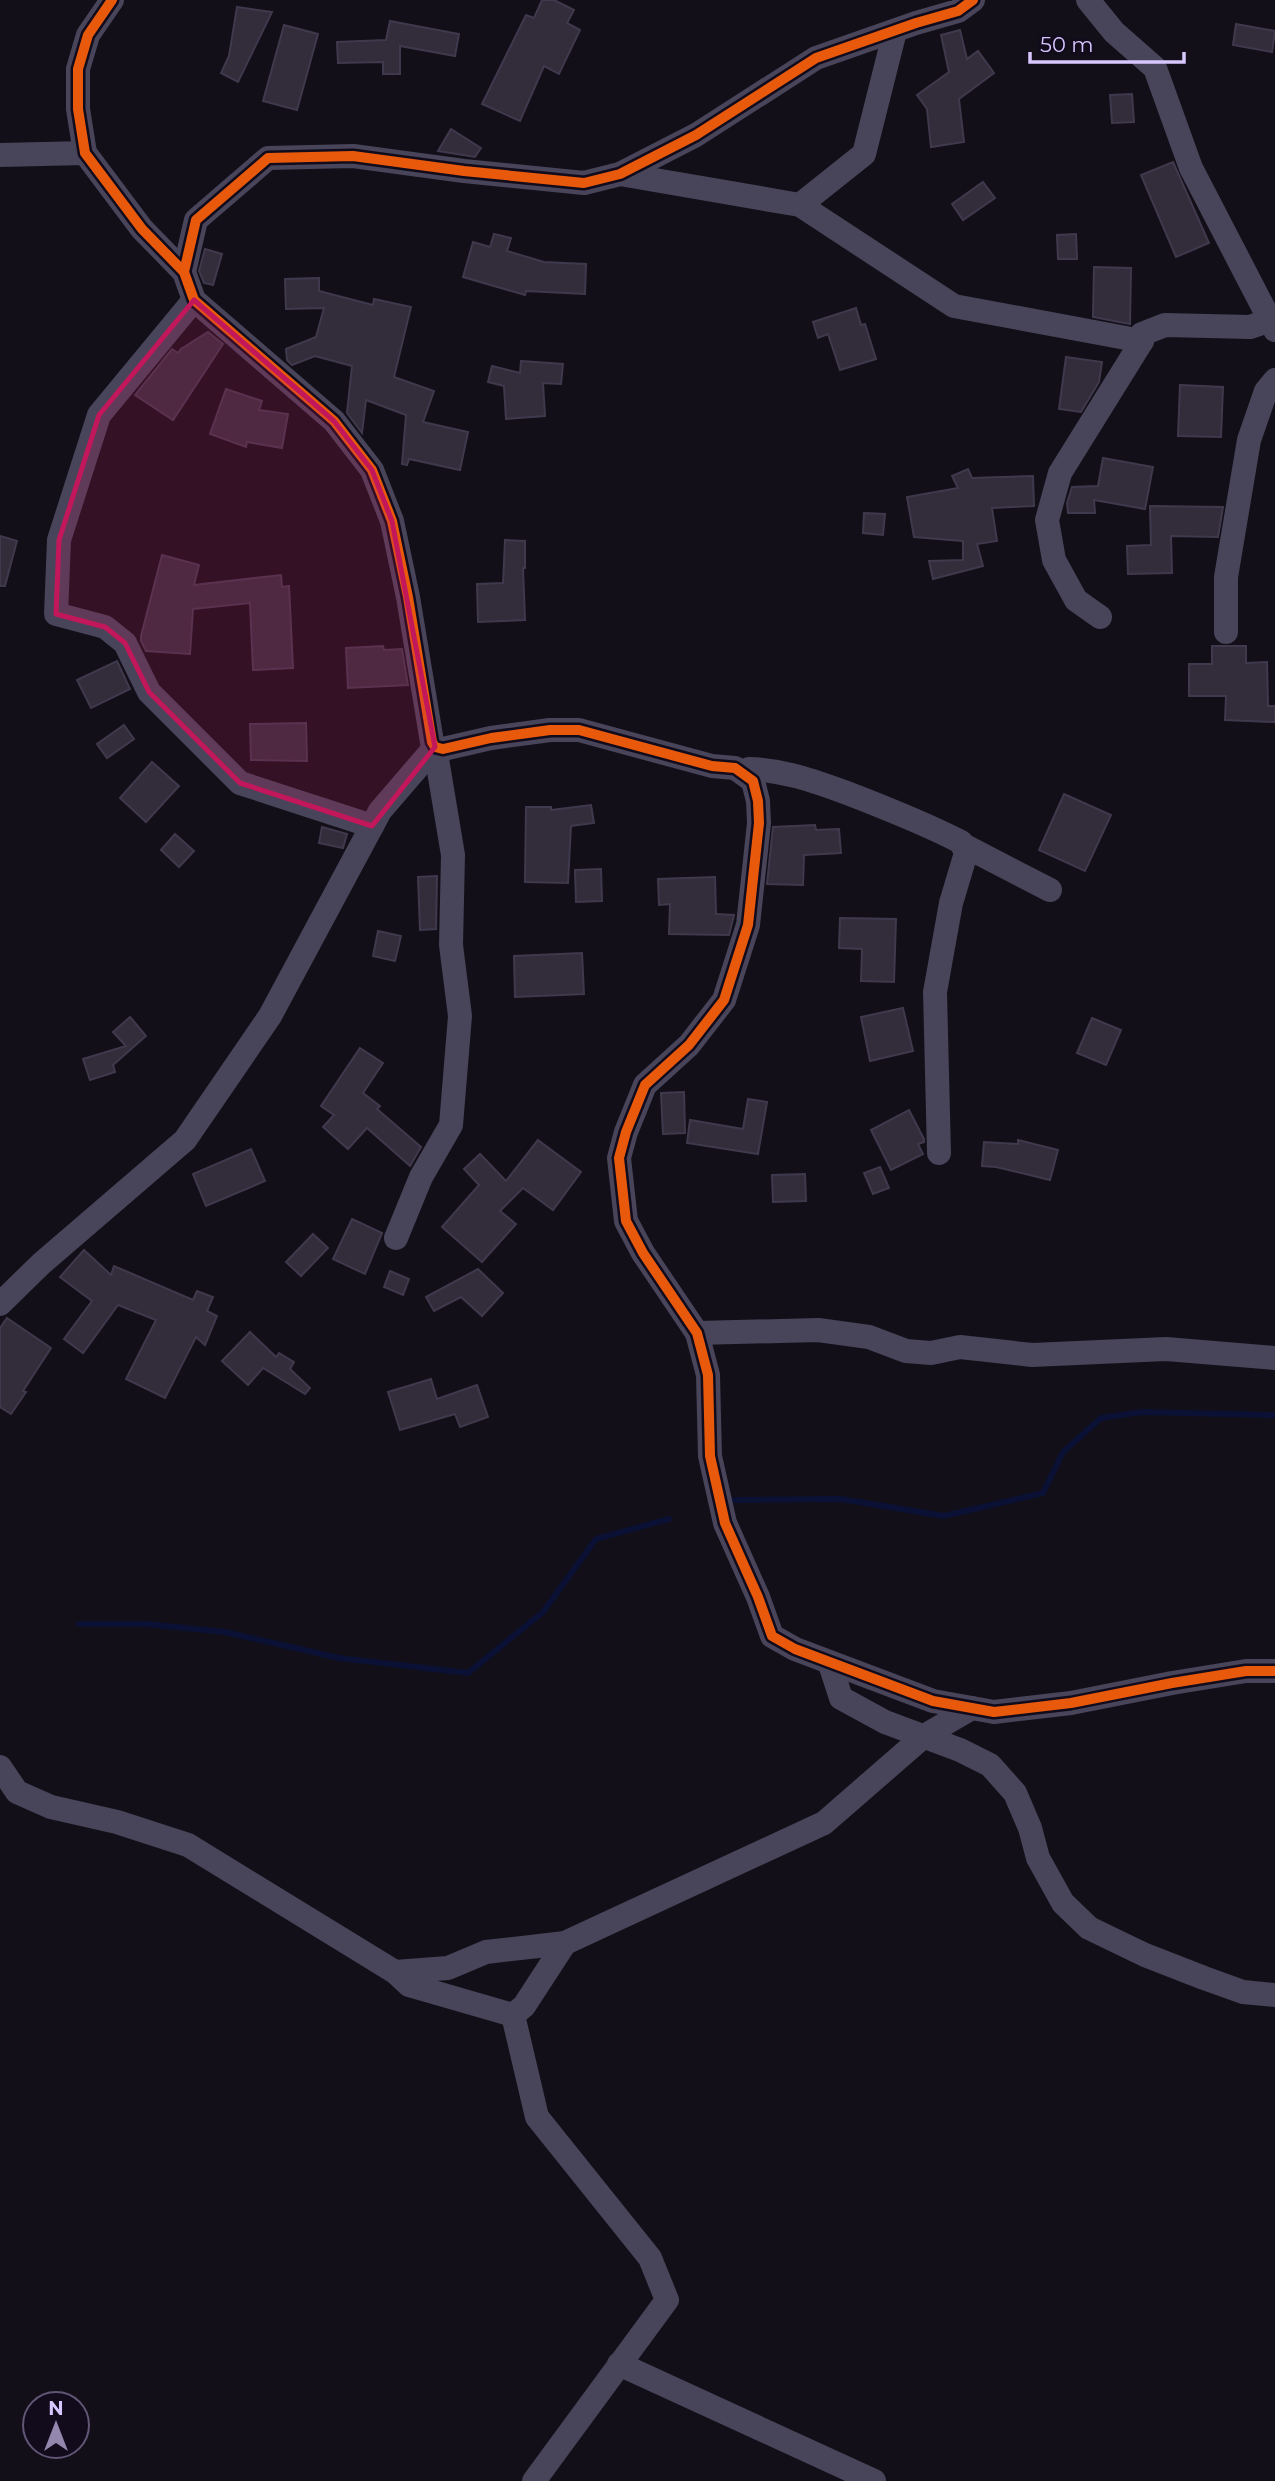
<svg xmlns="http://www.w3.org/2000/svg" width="1275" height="2481" viewBox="0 0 1275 2481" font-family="Montserrat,sans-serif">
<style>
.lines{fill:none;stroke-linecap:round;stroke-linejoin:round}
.stream{stroke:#0a1134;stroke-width:6}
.building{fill:#322c3b;stroke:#40394d;stroke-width:2}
.street{stroke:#484459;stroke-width:24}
.cycleway-casing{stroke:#110b1c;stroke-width:15}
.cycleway{stroke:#e8590c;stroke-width:10}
.marked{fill:#c2185b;fill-opacity:0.2;stroke:#c2185b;stroke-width:5;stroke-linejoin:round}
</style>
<rect width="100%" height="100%" fill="#120f18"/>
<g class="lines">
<!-- stream -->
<g class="stream">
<path d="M725,1500L841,1499L944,1516L1043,1493L1063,1452L1101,1418L1142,1412L1275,1415"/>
<path d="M79,1624H146L225,1632L339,1658L468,1673L543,1612L596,1539L669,1519"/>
</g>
</g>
<!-- building -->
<g class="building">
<path d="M542,0H554L574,10L567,23L580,30L559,74L544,66L520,121L482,104L526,15L534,18Z"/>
<path d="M237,7L272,12L238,82L221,73L229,56Z"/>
<path d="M390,21L459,34L455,56L400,46V74H383V62L338,63L337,42L386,40Z"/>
<path d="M1236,24L1275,31L1272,52L1233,45Z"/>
<path d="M284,25L318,34L297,110L263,101Z"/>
<path d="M960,30L967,59L978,51L994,73L959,99L964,142L931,147L927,109L917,95L949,72L941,35Z"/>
<path d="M1132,94L1134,122L1112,123L1110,95Z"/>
<path d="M451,129L481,148L475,157L438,151Z"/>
<path d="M1173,162L1209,243L1176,257L1141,175Z"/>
<path d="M983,182L995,198L963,220L952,204Z"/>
<path d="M494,234L511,238L507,251L544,262L586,264L585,294L526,291L525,295L463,277L473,242L490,247Z"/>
<path d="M1076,234L1077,259H1058L1057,235Z"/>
<path d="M205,249L222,254L213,285L204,283L199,271Z"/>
<path d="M1094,267L1131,268L1130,324L1093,317Z"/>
<path d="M319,278V291L373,305L374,299L411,307L394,377L434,391L423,422L468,432L460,470L409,459L407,465L402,464L406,415L366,400L362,433L347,413L352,366L315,356L292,365L287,360L286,349L316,337L324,308L286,309L285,279Z"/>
<path d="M856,308L861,325L865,324L876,359L840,370L828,334L818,338L813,322Z"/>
<path d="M208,332L223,344L173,420L135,395L172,349L178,353L181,349Z"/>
<path d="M1066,357L1102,362L1099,382L1081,412L1059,409Z"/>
<path d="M521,361L563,364L561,384L543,383L545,416L506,419L504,386L488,382L492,366L520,373Z"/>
<path d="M1180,385L1223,387L1221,437L1178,436Z"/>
<path d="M226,389L262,401L259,410L288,414L282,448L247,442L246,447L210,434Z"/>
<path d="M1103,458L1153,467L1145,509L1094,500L1095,513H1068L1067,503L1072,487L1098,486Z"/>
<path d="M968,469L972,478L1033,476L1034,506L992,508L997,541L977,544L983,566L933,579L929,561L963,560V541L914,537L907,497L958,488L952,476Z"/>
<path d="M1150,506L1223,507L1218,537L1171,536L1172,573L1128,574L1127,546L1151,545Z"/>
<path d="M864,513L885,514L883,535L863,533Z"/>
<path d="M0,536L17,541L5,586H0Z"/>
<path d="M505,540L525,541V568H523L525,620L478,622L477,584L503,583Z"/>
<path d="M162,555L199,565L194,585L281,575L282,587L289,586L293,668L253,670L250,603L193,609L190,654L146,651L141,641V636Z"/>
<path d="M383,646L384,650L402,649L408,685L348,688L346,648Z"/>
<path d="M1212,646H1246V663L1267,662L1268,706H1275V722L1225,720L1226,696H1189V664H1212Z"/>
<path d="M117,661L130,689L91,708L77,680Z"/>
<path d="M306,723L307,761L251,760L250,724Z"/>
<path d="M124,725L134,739L107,758L97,744Z"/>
<path d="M152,762L179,786L146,822L120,798Z"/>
<path d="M1064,794L1111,815L1085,871L1039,850Z"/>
<path d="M591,805L594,823L571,826L568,883L525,882L526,807H551V810Z"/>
<path d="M815,825L816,830L839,829L841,853L804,855L803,885L767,884L773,827Z"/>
<path d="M322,827L347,834L343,848L319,843Z"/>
<path d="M175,834L194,851L179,867L161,850Z"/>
<path d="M601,869L602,901L576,902L575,870Z"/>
<path d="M437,876L436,929L420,930L418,877Z"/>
<path d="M715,877L716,914L734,915L729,935L669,934L670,904L659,905L658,879Z"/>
<path d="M840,918L896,919L894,982L861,981L862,949L839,948Z"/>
<path d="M378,931L401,936L395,961L373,956Z"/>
<path d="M582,953L584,994L515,997L514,956Z"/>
<path d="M903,1008L913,1051L870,1061L861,1017Z"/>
<path d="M130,1017L146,1036L113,1065L115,1072L90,1080L83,1059L126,1046L113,1032Z"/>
<path d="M1092,1018L1121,1030L1106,1065L1077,1053Z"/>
<path d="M360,1048L383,1063L363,1093L380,1106L377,1109L421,1147L410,1166L367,1128L348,1149L323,1127L334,1115L321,1106Z"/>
<path d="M684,1092L685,1133L663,1134L661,1093Z"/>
<path d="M748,1099L767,1102L758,1154L687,1143L690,1120L743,1129Z"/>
<path d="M909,1110L924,1139V1142L918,1144L923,1154L891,1170L871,1130Z"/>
<path d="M538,1140L581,1172L553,1210L523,1188L500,1211L516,1224L482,1262L442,1227L479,1185L464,1169L480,1154L506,1181Z"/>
<path d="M1018,1140L1058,1150L1050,1180L996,1167L982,1166L984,1142L1018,1144Z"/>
<path d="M251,1149L265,1181L206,1206L193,1174Z"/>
<path d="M880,1167L889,1188L873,1194L864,1173Z"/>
<path d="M805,1174L806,1201L773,1202L772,1175Z"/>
<path d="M352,1219L382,1233L365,1274L333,1259Z"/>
<path d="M313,1234L328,1248L301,1276L286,1262Z"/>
<path d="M84,1250L111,1275L114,1266L193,1300L197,1291L213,1297L207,1311L217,1316L205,1345L196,1337L165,1398L126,1379L156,1320L118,1305L83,1353L64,1339L92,1301L60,1277Z"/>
<path d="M478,1269L503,1293L482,1316L461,1297L434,1311L426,1297Z"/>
<path d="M390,1271L409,1279L403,1295L384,1287Z"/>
<path d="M7,1318L51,1348L23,1391L26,1392L11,1414L0,1407V1328Z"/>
<path d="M250,1332L276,1357L279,1353L294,1362L290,1369L310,1388L305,1394L263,1368L248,1385L222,1361Z"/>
<path d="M431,1379L437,1399L477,1385L488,1417L460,1427L455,1414L400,1430L388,1392Z"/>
</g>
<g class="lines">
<!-- street -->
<g class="street">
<path d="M112,0L88,35L78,69V109L85,153L142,229L184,272L194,300L334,421L372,470L392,521L408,597L432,742L435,747L443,749L491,738L550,730H579L712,766L735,768L753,781L758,801L759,823L748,925L724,1000L689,1045L645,1085L626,1132L619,1158L626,1221L643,1253L697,1333L708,1375L710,1456L725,1523L758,1597L772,1636L795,1649L933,1701L994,1712L1071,1703L1172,1683L1246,1671H1275"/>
<path d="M1088,0L1114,32L1155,68L1191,168L1275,330"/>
<path d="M0,155L85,153"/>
<path d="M620,174L800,205L954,306L1142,341"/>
<path d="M800,205L864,154L895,31"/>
<path d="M184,272L196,220L268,158L353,156L464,171L584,183L620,174L696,135L816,58L916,23L958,11L973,0"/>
<path d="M194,300L99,415L59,540L56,614L105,627L125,643L149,692L240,783L372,826"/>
<path d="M1100,617L1076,600L1054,560L1047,520L1060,473L1142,341V334L1165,325L1250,327L1271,320"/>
<path d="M1226,632V577L1249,440L1266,391L1275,380"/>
<path d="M747,774L749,769C784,770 814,781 847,793C886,808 924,823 961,842L966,853L951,903L935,992L939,1153"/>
<path d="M965,846L1050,890"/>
<path d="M396,1238L421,1177L451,1125L460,1016L451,945L453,855L435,747"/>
<path d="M0,1304L42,1263L185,1140L270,1016L380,811L435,747"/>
<path d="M697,1333L818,1330L869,1337L906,1351L931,1353L960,1347L1032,1355L1166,1349L1275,1358"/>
<path d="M830,1664L841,1698L885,1722L960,1750L990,1765L1015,1793L1030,1828L1038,1858L1063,1903L1089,1928L1145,1955L1204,1978L1243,1992L1275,1995"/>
<path d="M0,1767L17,1792L51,1807L117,1822L188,1845L395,1972L409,1985L513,2015"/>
<path d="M395,1972L448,1968L486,1952L565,1943L824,1823L924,1736L972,1708"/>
<path d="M513,2015L537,2117L650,2258L667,2300L534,2481"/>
<path d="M513,2015L524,2006L565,1943"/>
<path d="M619,2364L874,2481"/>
</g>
<!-- cycleway casing -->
<g class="cycleway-casing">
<g id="cycleway">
<path d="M112,0L88,35L78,69V109L85,153L142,229L184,272L194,300L334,421L372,470L392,521L408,597L432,742L435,747L443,749L491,738L550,730H579L712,766L735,768L753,781L758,801L759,823L748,925L724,1000L689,1045L645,1085L626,1132L619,1158L626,1221L643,1253L697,1333L708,1375L710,1456L725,1523L758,1597L772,1636L795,1649L933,1701L994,1712L1071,1703L1172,1683L1246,1671H1275"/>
<path d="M184,272L196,220L268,158L353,156L464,171L584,183L620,174L696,135L816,58L916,23L958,11L973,0"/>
</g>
</g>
<!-- cycleway -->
<use href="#cycleway" class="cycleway"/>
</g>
<!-- marked area -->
<path class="marked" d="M194,300L334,421L372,470L392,521L435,747L372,826L240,783L149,692L125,643L105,627L56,614L59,540L99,415Z"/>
<!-- north arrow -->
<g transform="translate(56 2425)"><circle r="33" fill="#110b1c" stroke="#615676" stroke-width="2"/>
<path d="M0-5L12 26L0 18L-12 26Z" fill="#9387ae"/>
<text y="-10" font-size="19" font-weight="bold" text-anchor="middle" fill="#d8c7fe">N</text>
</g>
<!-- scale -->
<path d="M1030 52v10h154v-10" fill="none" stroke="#d8c7fe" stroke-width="3.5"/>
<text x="1040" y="52" font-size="21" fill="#d8c7fe" stroke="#110b1c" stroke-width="5" paint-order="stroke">50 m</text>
</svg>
